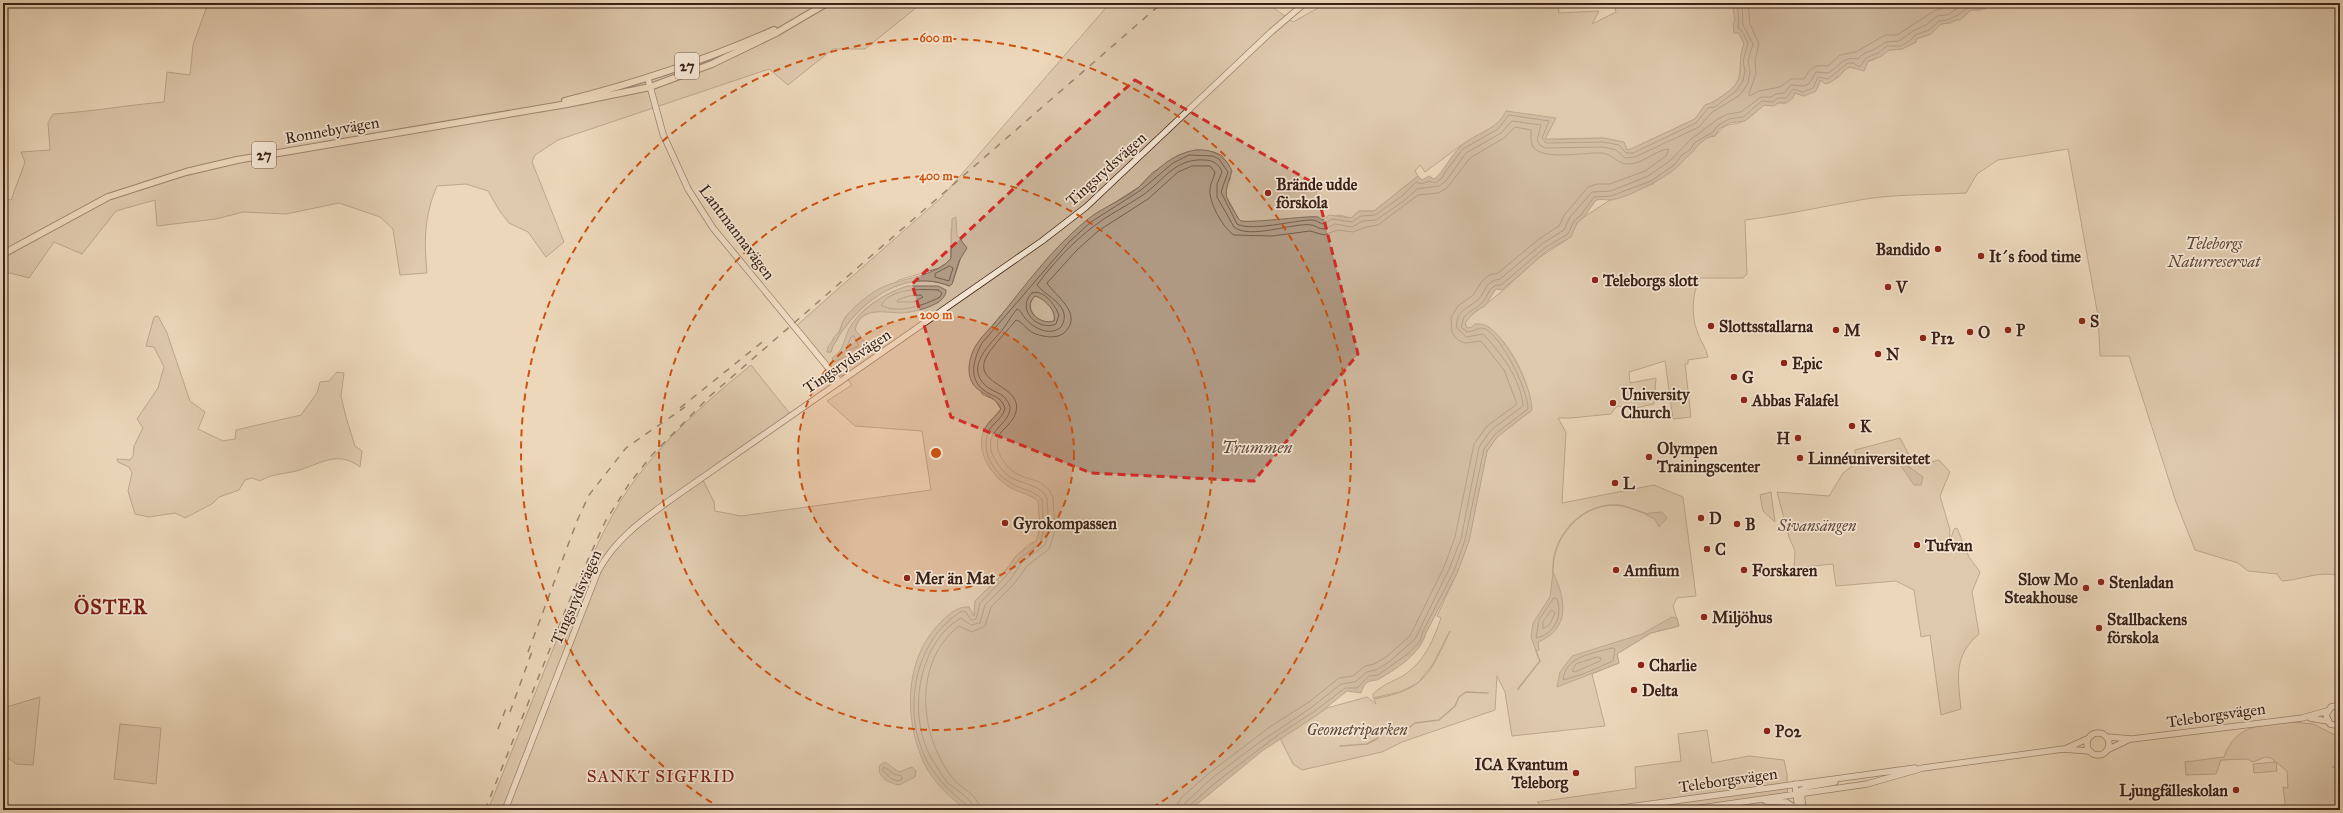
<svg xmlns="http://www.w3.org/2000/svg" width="2343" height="813" viewBox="0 0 2343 813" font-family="'IM FELL Great Primer',serif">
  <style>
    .green { fill: #ceb89e; stroke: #846c5a; fill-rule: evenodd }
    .water { fill: #af9983; stroke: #806958; fill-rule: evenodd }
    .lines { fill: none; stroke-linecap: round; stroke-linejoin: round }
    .shore { stroke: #745d4d; stroke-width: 1 }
    .stream { stroke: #806958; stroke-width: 1.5 }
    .secondary-casing { stroke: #3a2117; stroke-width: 7 }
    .primary-casing { stroke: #3a2117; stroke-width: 8 }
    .secondary { stroke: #f3e5d2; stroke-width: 5.5 }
    .primary { stroke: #ecd7ba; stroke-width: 6 }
    .rail { stroke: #3a2117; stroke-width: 1.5; stroke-dasharray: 7 7; stroke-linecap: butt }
    .marked { fill: none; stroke: #d62828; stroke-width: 3; stroke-dasharray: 8 5; stroke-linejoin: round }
    .ring { fill: none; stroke: #ce510e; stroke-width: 2; stroke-dasharray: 7 5 }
    .poi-dot { fill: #8f2418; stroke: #f3e5d2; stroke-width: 1.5 }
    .labels { text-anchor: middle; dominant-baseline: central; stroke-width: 3.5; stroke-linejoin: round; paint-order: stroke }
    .shield { fill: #f3e5d2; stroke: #725c4f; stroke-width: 1 }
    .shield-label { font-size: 15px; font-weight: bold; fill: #3a2117 }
    .street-label { font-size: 16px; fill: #3a2117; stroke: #f3e5d2 }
    .poi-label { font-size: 16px; font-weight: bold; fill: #3a2117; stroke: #f3e5d2; text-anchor: start }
    .park-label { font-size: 16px; font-style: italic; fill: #5f4739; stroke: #f3e5d2 }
    .water-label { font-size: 17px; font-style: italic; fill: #634b3d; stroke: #f3e5d2 }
    .neighbourhood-label { font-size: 17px; letter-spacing: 1px; fill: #7a1f14; stroke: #f3e5d2 }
    .district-label { font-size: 20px; font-weight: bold; letter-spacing: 1px; fill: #7a1f14; stroke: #f3e5d2 }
    .centre { fill: #ce510e; stroke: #f3e5d2; stroke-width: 2 }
    .ring-label { font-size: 12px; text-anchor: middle; font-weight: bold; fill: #ce510e; stroke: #f3e5d2; stroke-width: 3.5; stroke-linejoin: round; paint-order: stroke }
  </style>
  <rect width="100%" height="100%" fill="#ecd7ba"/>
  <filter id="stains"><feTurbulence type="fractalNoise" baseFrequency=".005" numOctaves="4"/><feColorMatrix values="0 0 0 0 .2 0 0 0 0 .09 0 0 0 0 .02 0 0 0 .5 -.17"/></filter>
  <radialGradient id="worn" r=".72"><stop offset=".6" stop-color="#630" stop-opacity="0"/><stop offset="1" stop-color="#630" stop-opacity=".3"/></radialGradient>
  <path class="green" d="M208,3H922L865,49H833L788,85L769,69L558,140L535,155L532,162L564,242L546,257L528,232L509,223L499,210L488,191L466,184L437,186C424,217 424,240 427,273L400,275L393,229L380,217L339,203L286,214L243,212L216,219L157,226L155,200L116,211L82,254L54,242L29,278L10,273L3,275V198L11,200L25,162L21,152L50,150L48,123L53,114C90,112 127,105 164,102L167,72L190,75L193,45Z
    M1110,3H1267L1293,22L1327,3H1558L1559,13L1599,11L1592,24L1616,12L1614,3H1732L1739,33L1744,44C1735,66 1749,78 1725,94C1718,99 1713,103 1705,105L1695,119L1631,149L1627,150L1623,142L1603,138L1545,139L1555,118H1503L1496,125L1460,146L1425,172L1420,165L1415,171L1418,176L1374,211H1359L1351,218L1339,215L1323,220L1246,222L1241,221L1238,218L1226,196V186L1230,179L1229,165L1221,155L1214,152L1197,150L1179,155L1152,173L1139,187L1089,219L1066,239L979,341L982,394L995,400L1001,409C997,415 988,421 986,428C976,451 989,473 1008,486C1018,493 1027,492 1039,501L1040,529L1036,541L1028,545L1016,556L1003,574L975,601L974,616L973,617L969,607C940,618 934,628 920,654L959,805L967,810H488C511,754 533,698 556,642C575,595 594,546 620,502C653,449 703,404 751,365L791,415L702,478L714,502L715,511L741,516L931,490L922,431L855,426L827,401L852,385L845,376L836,374L796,326L941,198ZM951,228L962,242L961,257L952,284L949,286C905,268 862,300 839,336C836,342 832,346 831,352H827L834,337L839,332L843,321L857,308L899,280L939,268L948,262L951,258ZM908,286L916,287L939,302C932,305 923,309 915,311C896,316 861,301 855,330L865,348L834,362L832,358C846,350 848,331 856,319C867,304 890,291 908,286Z
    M1988,3H2340V576C2320,570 2301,580 2282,581L2277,574L2248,571L2238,563L2195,550L2176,502L2129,356H2100L2098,316L2068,149L1998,160L1977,174L1966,193C1933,195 1898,194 1866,199C1825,206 1786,215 1745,220L1747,274L1743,278H1700C1692,294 1691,314 1697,331C1700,341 1706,347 1708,357L1688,360V364H1685L1691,417L1673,419L1665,361L1629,372L1630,383L1656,378L1654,404L1631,409L1617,406L1611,414L1571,418H1558L1566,432L1562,503L1654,485L1683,497L1696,596L1677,598L1673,606L1679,626L1651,633L1617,654L1619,663L1592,674L1605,726L1512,736L1505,692L1497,676L1495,710L1402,742L1382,752L1302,770L1293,764L1280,738L1327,708L1367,697L1376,704L1374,699C1425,689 1429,676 1450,631L1433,664L1418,683L1400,692L1373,698V694C1387,681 1395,682 1407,673C1426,659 1434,638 1441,618L1437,616L1457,573L1469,541L1487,451L1497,437L1531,411C1532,387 1511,343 1490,329C1486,326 1480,325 1475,324L1473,327L1467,329L1465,323L1467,319L1500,293L1540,257L1569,238L1577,223L1584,217L1610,200L1653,184L1694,151C1697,143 1707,136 1715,136C1729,120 1726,128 1744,121C1751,118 1758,110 1764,105C1772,106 1777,102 1786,103L1795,93L1804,96C1813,91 1818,92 1820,80L1829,83L1840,76L1846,68L1873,60L1889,50L1902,49L1916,42V39L1931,34L1941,24L1951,23L1965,16L1971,10H1981Z
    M1035,296C1044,298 1057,311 1054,321C1039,326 1022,308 1035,296Z
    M158,316L167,333L190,401L205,412L198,429L223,441L235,439L236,430L301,415L317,393L320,382L329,381L337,372L344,373L341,396L346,417L355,446L362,451L360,467C337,449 319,465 296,471C284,474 271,474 260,481L252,478L245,480L239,490L219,497L212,504L185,518L175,513L149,517L135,514L128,491L132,473L129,467L118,462L117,459L130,460L133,456L134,446L143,428L137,419L158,388L164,367L154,347L146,346L154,317Z
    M1900,438L1915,466L1939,460L1950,472L1940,496L1950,530L1949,544L1954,529L1957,528L1969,557L1980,572L1972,592L1979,634C1953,656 1958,678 1961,709L1941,715L1930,635L1921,637L1914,590L1896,581L1836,586L1833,564L1794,568L1795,551L1789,537L1777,492L1829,496L1843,473L1855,464V450Z
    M1771,492L1775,522L1763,511L1760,495Z
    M40,697L33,765L16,764L3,754V708Z
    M2293,722L2313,724L2335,735L2340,765L2332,767L2338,769L2340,810H2286L2283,787L2288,788L2287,771L2271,758L2265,757L2253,762L2247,759L2221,760L2216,774L2186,775L2185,762L2224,757C2236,723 2263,725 2293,722Z
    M120,724L161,728L156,784L114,779Z
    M1707,730L1712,763L1749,756L1784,760L1787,774L1788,810H1546L1537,802L1636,788L1635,767L1681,761L1678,734Z
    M2276,762L2277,771L2254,773L2253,764Z"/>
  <path class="water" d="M1732,3H1988L1985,9L1971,10L1960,20C1954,19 1948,24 1941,24L1931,34L1916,39V42L1902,49L1889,50L1880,57L1868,61L1864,71L1850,67C1840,71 1837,81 1825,84L1820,80L1816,91L1804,96L1795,93L1793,98L1786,103L1779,102L1774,106L1764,105L1744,121L1730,123L1719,129L1715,136C1703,135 1686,160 1676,168C1665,178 1627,198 1611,200C1606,200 1601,199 1596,200L1584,217L1577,223L1571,237L1548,250L1502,290L1496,289L1485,306L1475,311L1465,323L1467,328L1472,327L1475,324C1479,324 1484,324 1487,326C1507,338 1532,387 1532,410L1497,437L1487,451L1469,541L1457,573L1426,633C1420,654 1399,667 1381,678C1371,684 1367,676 1361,693L1347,691L1317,715L1262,751L1190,810H967C950,798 933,782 924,763C904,720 904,661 938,625C947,616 956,606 969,607L974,616L975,601L1003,574L1016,556L1036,541L1040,529L1038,501C1027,492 1018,493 1008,486C990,474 974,449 985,428C989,421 997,416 1001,409C994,391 969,396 969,369C969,360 973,348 979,341C984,334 990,329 995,323C1024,287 1052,248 1088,219C1103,207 1124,200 1139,187C1154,173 1167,158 1187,152C1207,146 1224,153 1232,171C1223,199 1224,193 1238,218L1241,221C1254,223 1313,215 1318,217C1320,218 1321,220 1323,220L1329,215L1351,218L1359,211H1374L1418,176L1422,180L1429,176L1434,179C1444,172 1450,156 1460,147C1474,133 1497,131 1506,111L1556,118L1545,139L1547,140L1603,138L1624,142L1627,150L1631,149L1695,119L1705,105C1713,103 1718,99 1725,94C1749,78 1735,66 1744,44L1739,33H1734L1733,24L1735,20ZM1035,296C1044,298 1057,311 1054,321C1039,326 1021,308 1035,296Z
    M956,217L957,235L967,248L959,261L952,284L950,286C905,268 862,300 839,336C836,342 832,346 831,352H827C827,344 835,339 839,333C841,330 841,325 843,321C847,312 870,293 879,289C899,278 939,276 951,258L952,219Z
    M908,286H938L946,290C947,305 914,312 902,313C885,313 860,305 855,330L860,335L861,340H864L865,348L834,362L832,358C845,351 844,335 852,324C864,306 888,292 908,286Z
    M1904,463L1923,477L1921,485H1914L1901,466Z
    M1662,512L1667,518L1659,527L1655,519L1646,515L1649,513Z
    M1553,572C1566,600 1571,628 1538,642L1539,650L1536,651L1531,637L1533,623L1550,597Z
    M1672,617L1677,618L1679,626L1651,633L1617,654L1619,663L1557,687L1560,672L1572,656L1642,634Z
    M885,762L899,772L912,767L916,771L915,777L899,785C889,783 876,777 880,765Z"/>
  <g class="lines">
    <path class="shore" d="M1748,3L1750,24L1759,44L1755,60L1756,74L1749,94L1750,96L1759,91L1780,87L1791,79H1804C1810,68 1815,64 1828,66L1840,55L1856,52L1885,35H1897L1934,11L1957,3
      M950,266L953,268L949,281L935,277V274Z
      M938,290L942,293L940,297C925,305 897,315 881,305C891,288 921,289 938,290Z
      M1032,293C1044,289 1055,305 1059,315L1056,324C1038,332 1015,309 1032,293Z
      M909,296L921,295L923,297L913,302H897L898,300Z
      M854,336L859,346L847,351L846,349L851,337Z
      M1554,598L1557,599C1563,616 1555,634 1536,638L1539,620Z
      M1552,610L1555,613L1550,624L1543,629V622Z
      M1612,648L1615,649L1613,661L1583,674L1563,680C1565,656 1594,653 1612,648Z
      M1598,657L1601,658L1600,661L1575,672L1572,671L1576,664Z
      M884,767L894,774L902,776V779L898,781L892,779L883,771Z
      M969,810L967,805C952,794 938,780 928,763C901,714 913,640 962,611L966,612L971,620L976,619L980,603L1006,576L1019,559L1040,543L1044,529L1042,499C1033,490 1023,490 1012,484C996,475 982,455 987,436C989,424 1003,420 1005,408C1001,396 993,397 985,391C967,379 974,358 982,343L1069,242L1091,222L1141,190L1173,163L1189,155L1213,156L1219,159L1228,172L1221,192L1237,224C1252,232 1294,220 1312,220C1316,220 1319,223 1323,224L1332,219L1352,222L1361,216L1375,215L1402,196L1416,182L1422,184L1429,181L1435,183L1442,178L1445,172L1463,149L1498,129L1509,115L1549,121L1542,138L1546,143L1603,142L1619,145L1626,153H1633L1696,123L1708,108L1715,107L1736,91L1743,81L1745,71L1743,61L1748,43L1742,31L1738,28L1739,20L1737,3
      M974,810C973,798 955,790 947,782C942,776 938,768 933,761C907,719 916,644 961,618L971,625L980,623L985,605L1010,580L1022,562L1045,545L1049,530L1047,498C1041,486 1028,485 1016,480C1006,477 993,460 991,450C987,428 1010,425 1010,407C1006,393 996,394 986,386C964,366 991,344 1003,329C1008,322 1012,315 1017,309C1021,310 1022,315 1025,318C1033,328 1050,337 1061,327C1074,306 1045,296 1037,285C1052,264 1073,242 1094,226C1109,214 1127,206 1143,195C1163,181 1175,158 1204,160C1213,160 1219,164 1222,172L1217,184V197L1234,227C1250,240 1293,222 1312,225C1316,226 1319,229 1324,229L1335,224L1352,227L1363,221L1376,220L1405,200L1417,189L1439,186L1446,181L1466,153L1501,133L1512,121L1541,125L1537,140L1540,145L1545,148L1603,147L1616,150L1625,158L1635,157L1699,127L1711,113L1740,95L1748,83L1750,71L1748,61L1753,44L1743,25L1742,3
      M980,810C979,794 959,788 951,776C919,733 913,662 959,626L972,632L985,626L991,607L1014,584L1027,566L1049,549L1055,530L1053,497C1045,479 1030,481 1017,474C1004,466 995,452 998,437C1003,428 1013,423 1016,412C1023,382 965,386 990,351C998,340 1008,330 1016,320C1023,322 1028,332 1036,334C1045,337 1056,339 1064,333C1085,314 1054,295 1047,283L1077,250L1098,231L1148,199L1178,172L1192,166H1210L1215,172C1214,178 1210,183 1210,190C1209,203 1223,228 1234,235L1272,236L1310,231L1324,235L1337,230L1353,232L1366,227L1378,225L1418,195L1438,193L1447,188L1470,158L1504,138L1515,127L1531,130V139L1533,147C1545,161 1584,152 1602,153C1613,154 1618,165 1629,164C1643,164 1655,150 1669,149L1666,156L1645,171L1610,184H1597L1588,187L1565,214L1559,226L1539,239L1498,273L1489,275L1482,281L1473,295L1458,306L1451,317L1452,333L1458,340L1465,343L1481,341L1504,370L1517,404L1487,426L1474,444L1455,537L1444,567L1410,636L1386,657L1374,664L1365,666L1353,676L1339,678L1309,702L1271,726L1208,774L1182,797L1178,803L1177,810
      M1183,810L1186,802L1211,779L1257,744L1312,707L1341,684L1355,682L1367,672L1376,670L1389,662L1415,639L1449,569L1461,539L1479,447L1491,430L1523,406C1521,379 1501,353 1483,334L1466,337L1457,328C1454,312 1468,308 1478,300C1486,291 1485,281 1500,279L1543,243L1564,230L1570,217L1592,192L1611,191L1648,176L1670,161L1690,140L1718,119L1728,114L1741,112L1761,97H1771L1776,94L1784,93L1791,85L1803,86L1809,84L1816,72L1828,73C1840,66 1843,56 1858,59L1863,54L1875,49L1886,42L1899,41L1913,31L1926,25L1937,16L1947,15L1966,3
      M1188,810L1189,806L1215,783L1278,735L1315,711L1345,688H1357L1369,676L1378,675L1409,653L1420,641L1423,631L1454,571L1465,540L1484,449L1495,434L1528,409C1528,390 1502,337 1485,329C1478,326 1474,332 1467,332L1461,327L1464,317C1469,311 1477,308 1482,303C1489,295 1489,284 1501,285L1546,247L1568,234L1574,221L1581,215L1594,197L1611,196L1651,181L1674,165L1682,155L1691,149L1694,143L1713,132L1717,126L1729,119L1743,117L1762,101L1773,102L1778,98H1786L1793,89L1803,92L1813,88L1818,77L1828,79L1848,63H1853L1860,67L1866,58L1878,53L1887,46H1901L1911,40L1915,35L1929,30L1939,21L1947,20L1958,15L1970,6H1982L1984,3"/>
    <path class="stream" d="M1553,572C1552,537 1580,504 1617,505C1628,506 1637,511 1647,514
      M1518,689L1540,661L1536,651
      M1403,732L1415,723L1439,720L1455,706L1459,697L1466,692L1488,693
      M1340,746L1367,744L1378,738"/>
    <defs>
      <path id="secondary" d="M648,79L663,134L688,189L713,228L840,382
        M2340,705L2331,707L2326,715L2330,724L2340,726
        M2310,718L2327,721
        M2087 744a11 11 0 1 1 22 0a11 11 0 1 1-22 0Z
        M2107,737L2132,739L2302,718L2327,711
        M2067,748L2087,739
        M2107,750L2128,740
        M1795,784L1798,810
        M1801,790L1803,810
        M1797,795L1806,787L1835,782
        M1766,801L1786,802L1798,810
        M505,810L598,571C616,538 644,519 673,498L1042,241L1086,207L1271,32L1305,3
        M1607,810L1915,768
        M1687,810L1867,784L1923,768L2063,749L2089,751"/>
      <path id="primary" d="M565,101C637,83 706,60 774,30
        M3,254L108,197L186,172L237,160L567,104L650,87L712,64L776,33L827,3"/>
    </defs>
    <use href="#secondary" class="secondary-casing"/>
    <use href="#primary" class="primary-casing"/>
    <use href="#secondary" class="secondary"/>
    <use href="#primary" class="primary"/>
    <path class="rail" d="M680,408L766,339
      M528,652L577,521L589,495L626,448L685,407
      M510,712L534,646
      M498,729L508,703
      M485,810L568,604L605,522L629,484L652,455L710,396L1162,3"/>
  </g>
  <path d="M0 0H2343V813H0ZM1135,80L1315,184L1358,354L1254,481L1091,473L951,417L912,284L1042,162Z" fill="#ecd7ba" fill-opacity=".55" fill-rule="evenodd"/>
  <path class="marked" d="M1135,80L1315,184L1358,354L1254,481L1091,473L951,417L912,284L1042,162Z"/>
  <circle cx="936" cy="453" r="138" fill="#ce510e" fill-opacity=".12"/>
  <g class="ring">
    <circle cx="936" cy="453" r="138"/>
    <circle cx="936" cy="453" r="277"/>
    <path d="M722 809A415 415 0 1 1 1150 809"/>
  </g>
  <g class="poi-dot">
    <circle cx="1268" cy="193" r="4"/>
    <circle cx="1938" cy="249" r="4"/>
    <circle cx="1981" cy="256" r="4"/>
    <circle cx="1595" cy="280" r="4"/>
    <circle cx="1888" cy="287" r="4"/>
    <circle cx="2082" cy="321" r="4"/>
    <circle cx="1711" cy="326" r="4"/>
    <circle cx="1836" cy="330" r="4"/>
    <circle cx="2008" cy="330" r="4"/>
    <circle cx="1970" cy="332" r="4"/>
    <circle cx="1923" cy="338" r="4"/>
    <circle cx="1878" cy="354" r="4"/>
    <circle cx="1784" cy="363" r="4"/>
    <circle cx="1734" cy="377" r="4"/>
    <circle cx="1744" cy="400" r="4"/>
    <circle cx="1613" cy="403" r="4"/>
    <circle cx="1852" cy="426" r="4"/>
    <circle cx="1798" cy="438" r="4"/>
    <circle cx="1649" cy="457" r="4"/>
    <circle cx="1800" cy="458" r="4"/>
    <circle cx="1615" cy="483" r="4"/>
    <circle cx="1701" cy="518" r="4"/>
    <circle cx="1005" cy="523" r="4"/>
    <circle cx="1737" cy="524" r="4"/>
    <circle cx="1917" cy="545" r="4"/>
    <circle cx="1707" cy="549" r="4"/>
    <circle cx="1616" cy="570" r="4"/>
    <circle cx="1744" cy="570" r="4"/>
    <circle cx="907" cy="578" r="4"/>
    <circle cx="2101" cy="582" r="4"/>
    <circle cx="2086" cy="588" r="4"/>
    <circle cx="1704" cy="617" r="4"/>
    <circle cx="2099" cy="628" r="4"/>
    <circle cx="1641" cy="665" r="4"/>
    <circle cx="1634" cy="690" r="4"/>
    <circle cx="1767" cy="731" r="4"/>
    <circle cx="1576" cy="773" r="4"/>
    <circle cx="2236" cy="790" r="4"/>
  </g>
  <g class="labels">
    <g class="shield">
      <rect x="675" y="53" width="24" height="26" rx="3"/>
      <rect x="252" y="142" width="24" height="26" rx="3"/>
    </g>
    <g class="shield-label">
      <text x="687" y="66">27</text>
      <text x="264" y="155">27</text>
    </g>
    <g class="street-label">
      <text transform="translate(332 130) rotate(-10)">Ronnebyvägen</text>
      <text transform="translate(1106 169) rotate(-42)">Tingsrydsvägen</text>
      <text transform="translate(737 232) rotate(53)">Lantmannavägen</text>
      <text transform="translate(847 361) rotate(-34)">Tingsrydsvägen</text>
      <text transform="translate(576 597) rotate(-66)">Tingsrydsvägen</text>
      <text transform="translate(2216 715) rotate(-8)">Teleborgsvägen</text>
      <text transform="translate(1728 780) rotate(-8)">Teleborgsvägen</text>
    </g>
    <g class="poi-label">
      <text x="1276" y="184">Brände udde<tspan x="1276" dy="18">förskola</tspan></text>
      <text x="1930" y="249" text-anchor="end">Bandido</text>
      <text x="1989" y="256">It´s food time</text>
      <text x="1603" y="280">Teleborgs slott</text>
      <text x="1896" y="287">V</text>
      <text x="2090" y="321">S</text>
      <text x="1719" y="326">Slottsstallarna</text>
      <text x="1844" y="330">M</text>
      <text x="2016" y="330">P</text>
      <text x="1978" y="332">O</text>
      <text x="1931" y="338">P12</text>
      <text x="1886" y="354">N</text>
      <text x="1792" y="363">Epic</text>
      <text x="1742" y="377">G</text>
      <text x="1621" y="394">University<tspan x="1621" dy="18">Church</tspan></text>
      <text x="1752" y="400">Abbas Falafel</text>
      <text x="1860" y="426">K</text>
      <text x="1790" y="438" text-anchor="end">H</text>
      <text x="1657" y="448">Olympen<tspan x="1657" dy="18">Trainingscenter</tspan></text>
      <text x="1808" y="458">Linnéuniversitetet</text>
      <text x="1623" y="483">L</text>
      <text x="1709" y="518">D</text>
      <text x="1013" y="523">Gyrokompassen</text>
      <text x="1745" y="524">B</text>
      <text x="1925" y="545">Tufvan</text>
      <text x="1715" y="549">C</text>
      <text x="1624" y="570">Amfium</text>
      <text x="1752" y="570">Forskaren</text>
      <text x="915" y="578">Mer än Mat</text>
      <text x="2078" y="579" text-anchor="end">Slow Mo<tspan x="2078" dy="18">Steakhouse</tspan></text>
      <text x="2109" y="582">Stenladan</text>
      <text x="1712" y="617">Miljöhus</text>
      <text x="2107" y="619">Stallbackens<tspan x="2107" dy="18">förskola</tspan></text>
      <text x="1649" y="665">Charlie</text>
      <text x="1642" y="690">Delta</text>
      <text x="1775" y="731">P02</text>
      <text x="1568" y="764" text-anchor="end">ICA Kvantum<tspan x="1568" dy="18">Teleborg</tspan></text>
      <text x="2228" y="790" text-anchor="end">Ljungfälleskolan</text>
    </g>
    <g class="park-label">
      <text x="2214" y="243">Teleborgs<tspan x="2214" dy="18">Naturreservat</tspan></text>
      <text x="1817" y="525">Sivansängen</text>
      <text x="1357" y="729">Geometriparken</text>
    </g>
    <g class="water-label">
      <text x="1257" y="447">Trummen</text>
    </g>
    <g class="neighbourhood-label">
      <text x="661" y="776">SANKT SIGFRID</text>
    </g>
    <g class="district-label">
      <text x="111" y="607">ÖSTER</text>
    </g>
  </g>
  <circle cx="936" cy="453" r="6" class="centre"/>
  <g class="ring-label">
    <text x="936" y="42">600 m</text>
    <text x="936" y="180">400 m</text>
    <text x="936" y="319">200 m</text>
  </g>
  <rect width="2343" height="813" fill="none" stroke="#ecd7ba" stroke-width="16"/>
  <rect x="4" y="4" width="2335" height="805" fill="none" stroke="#3a2117" stroke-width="2"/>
  <rect x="8" y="8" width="2327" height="797" fill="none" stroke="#3a2117"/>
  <rect width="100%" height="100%" filter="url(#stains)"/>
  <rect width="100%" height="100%" fill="url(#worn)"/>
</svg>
